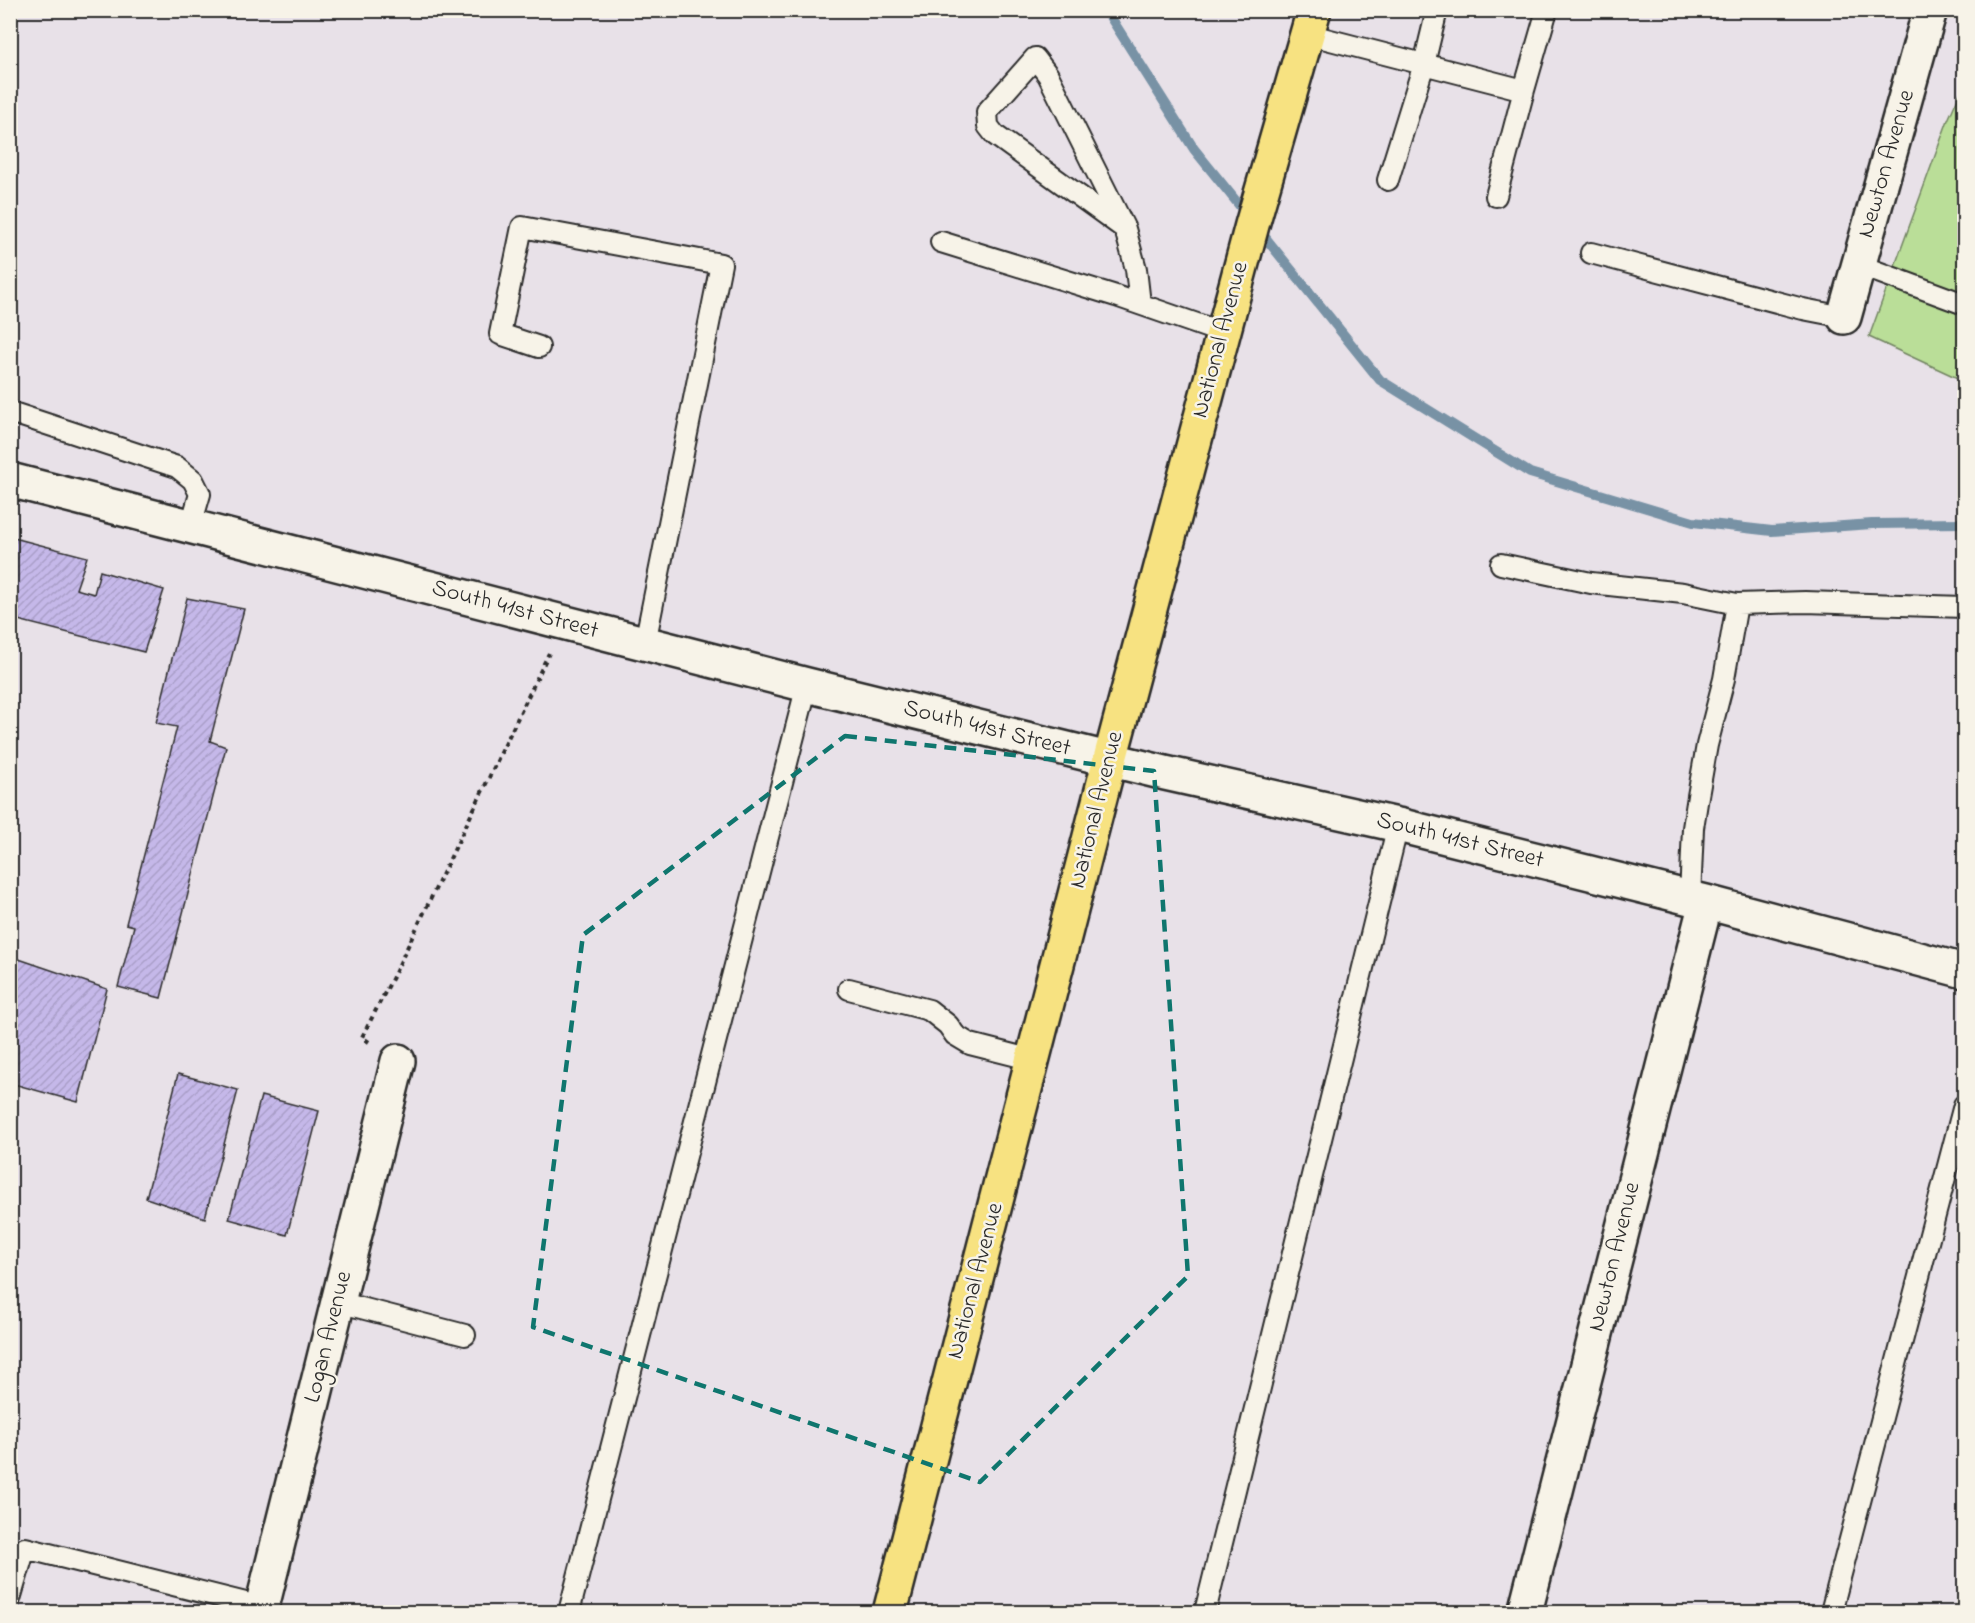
<svg xmlns="http://www.w3.org/2000/svg" width="1975" height="1623" viewBox="0 0 1975 1623" font-family="'Indie Flower',sans-serif">
  <style>
    .park { fill: #bade98; stroke: #728462; stroke-width: 1.5 }
    .lines { fill: none; stroke-linecap: round; stroke-linejoin: round }
    .stream { stroke: #7892a5; stroke-width: 10 }
    .building { fill: url(#building-hatch); stroke: #2b2b2b; stroke-width: 1.5 }
    .lane-casing { stroke: #2b2b2b; stroke-width: 24 }
    .street-casing { stroke: #2b2b2b; stroke-width: 38 }
    .primary-casing { stroke: #2b2b2b; stroke-width: 38 }
    .path { stroke: #2b2b2b; stroke-width: 4; stroke-dasharray: 4.5 4.5; stroke-linecap: butt }
    .lane { stroke: #f7f3e8; stroke-width: 20 }
    .street { stroke: #f7f3e8; stroke-width: 33 }
    .primary { stroke: #f7e281; stroke-width: 33 }
    .marked { fill: none; stroke: #0f766e; stroke-width: 4.5; stroke-dasharray: 12 8; stroke-linejoin: round }
    .labels { text-anchor: middle; dominant-baseline: central; stroke-width: 5; stroke-linejoin: round; paint-order: stroke }
    .street-label { font-size: 24px; fill: #2b2b2b; stroke: #f7f3e8 }
  </style>
  <defs>
    <pattern id="building-hatch" width="6" height="6" patternUnits="userSpaceOnUse" patternTransform="scale(1.5)"><rect width="6" height="6" fill="#c5b8e9"/><path d="M-1 1l2-2M0 6l6-6M5 7l2-2" fill="none" stroke="#a99ec8"/></pattern>
  </defs>
  <rect width="100%" height="100%" fill="#e8e1e8"/>
  <filter id="ink" filterUnits="userSpaceOnUse"><feTurbulence type="fractalNoise" baseFrequency=".0167" numOctaves="2"/><feDisplacementMap in="SourceGraphic" scale="12" xChannelSelector="R" yChannelSelector="G"/><feConvolveMatrix kernelMatrix="1 2 1 2 8 2 1 2 1" color-interpolation-filters="sRGB"/></filter>
  <g filter="url(#ink)">
    <path class="park" d="M1964,84V381L1869,337L1948,120Z"/>
    <g class="lines">
      <path class="stream" d="M1106,10L1194,149L1380,380L1530,473L1693,522L1772,531L1872,524L1964,523"/>
    </g>
    <path class="building" d="M10,537L87,557L76,589L94,594L100,571L164,590L144,652L10,618Z
      M187,598L244,609L210,741L226,747L161,998L118,987L134,926L126,924L177,727L156,723Z
      M10,956L107,989L78,1102L10,1083Z
      M178,1074L238,1090L205,1218L146,1198Z
      M261,1096L319,1111L287,1235L229,1219Z"/>
    <g class="lines">
      <defs>
        <path id="lane" d="M1307,34L1524,90L1496,196
          M1524,90L1547,10
          M1388,180L1424,64L1437,10
          M1125,229L1048,75L1035,58L987,112L988,126L995,135L1125,229L1136,269L1140,304
          M941,242L1116,296L1223,333
          M1591,253L1803,309L1844,317
          M1859,265L1964,304
          M539,347L500,334L522,227L721,264L645,643
          M10,412L177,467L193,480L200,494L191,525
          M1501,564L1591,583L1683,593L1737,604L1724,679L1707,745L1698,796L1693,828L1690,898
          M1737,604L1805,602L1964,607
          M849,989L929,1010L948,1025L955,1035L970,1044L1033,1060
          M338,1302L465,1335
          M10,1599L25,1548L262,1607
          M569,1612L807,685
          M1205,1612L1398,825
          M1831,1612L1964,1105"/>
        <path id="street" d="M1844,317L1930,10
          M10,480L807,685L1165,773L1398,825L1706,902L1964,971
          M263,1612L262,1607L398,1061
          M1525,1612L1706,902"/>
        <path id="primary" d="M890,1612L1110,759L1252,225L1314,10"/>
      </defs>
      <use href="#lane" class="lane-casing"/>
      <use href="#street" class="street-casing"/>
      <use href="#primary" class="primary-casing"/>
      <path class="path" d="M369,1042L362,1037L393,977L549,653"/>
      <use href="#lane" class="lane"/>
      <use href="#street" class="street"/>
      <use href="#primary" class="primary"/>
    </g>
  </g>
  <path class="marked" d="M845,736L1154,771L1188,1276L980,1482L533,1327L583,935Z"/>
  <g class="labels">
    <g class="street-label">
      <text transform="translate(1887 164) rotate(-74)">Newton Avenue</text>
      <text transform="translate(1221 340) rotate(-75)">National Avenue</text>
      <text transform="translate(515 610) rotate(15)">South 41st Street</text>
      <text transform="translate(987 729) rotate(14)">South 41st Street</text>
      <text transform="translate(1097 810) rotate(-76)">National Avenue</text>
      <text transform="translate(1460 841) rotate(14)">South 41st Street</text>
      <text transform="translate(1615 1257) rotate(-76)">Newton Avenue</text>
      <text transform="translate(976 1281) rotate(-75)">National Avenue</text>
      <text transform="translate(329 1337) rotate(-76)">Logan Avenue</text>
    </g>
  </g>
  <rect width="1975" height="1623" fill="none" stroke="#f7f3e8" stroke-width="36"/>
  <rect x="18" y="18" width="1939" height="1587" fill="none" stroke="#2b2b2b" stroke-width="2" filter="url(#ink)"/>
</svg>
